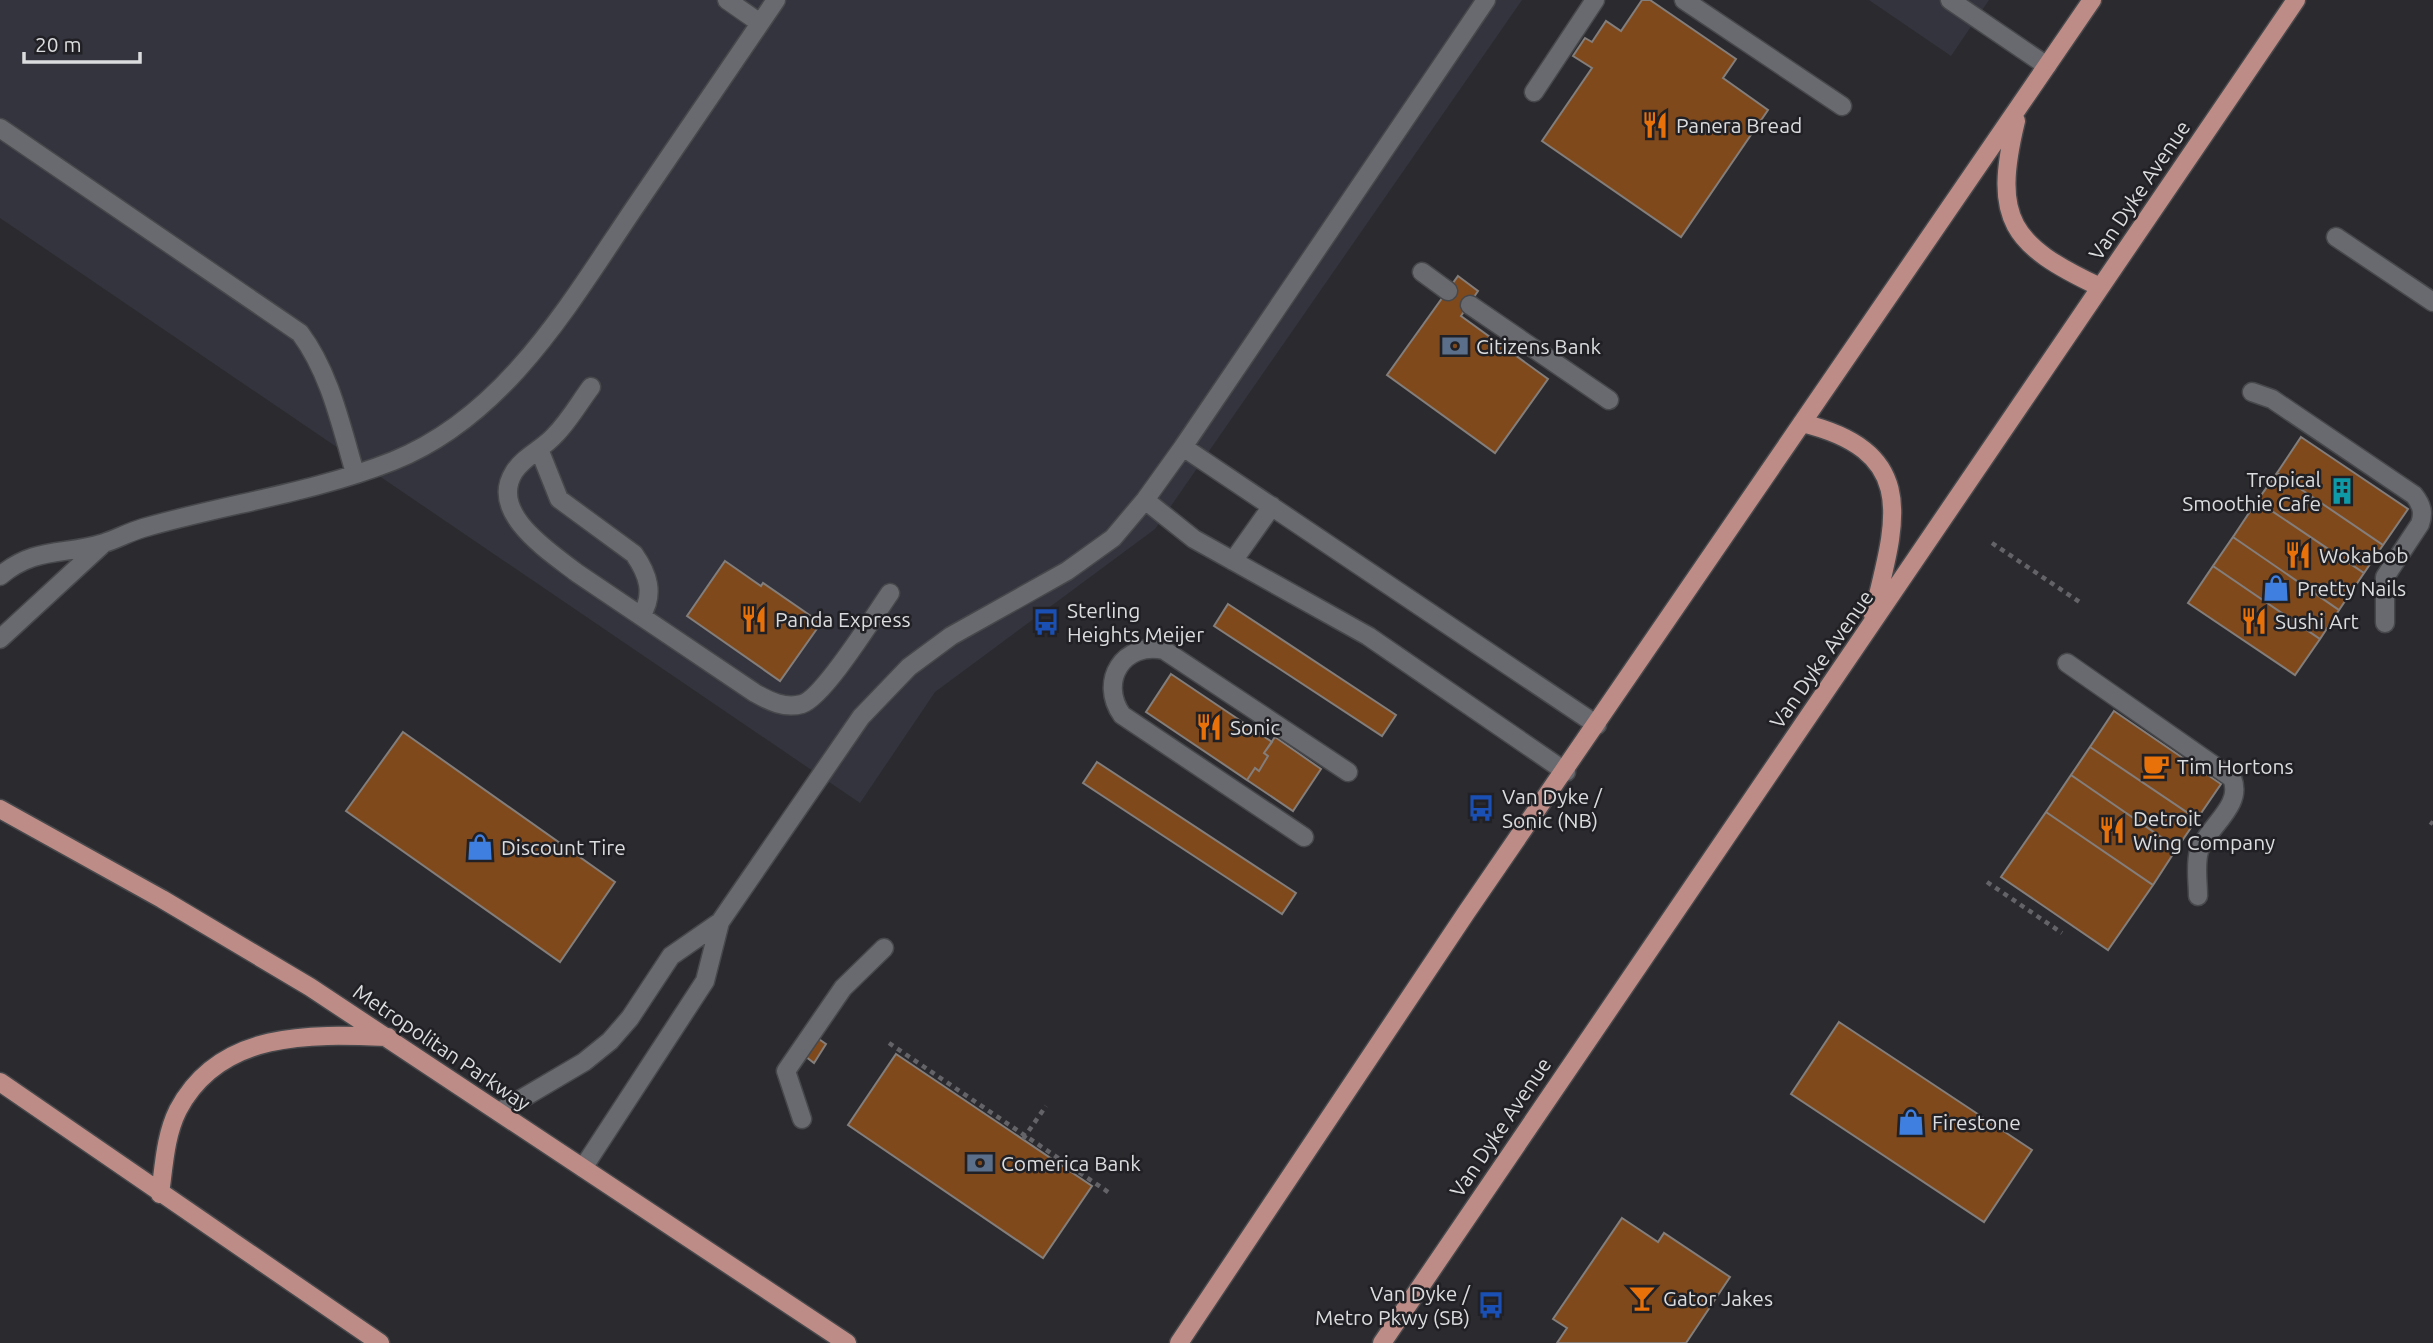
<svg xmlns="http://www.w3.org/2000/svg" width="2433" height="1343" viewBox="0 0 2433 1343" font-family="Ubuntu,sans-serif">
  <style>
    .built { fill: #33343e }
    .building { fill: #80491b; stroke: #837e7b; stroke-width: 2 }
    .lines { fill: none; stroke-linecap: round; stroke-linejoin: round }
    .service-casing { stroke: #47484b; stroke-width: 21 }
    .primary-casing { stroke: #47484b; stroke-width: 21 }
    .path { stroke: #646468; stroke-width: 4.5; stroke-dasharray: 5 5; stroke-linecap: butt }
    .service { stroke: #696a6f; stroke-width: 18 }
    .primary { stroke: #be8c86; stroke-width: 18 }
    .labels { text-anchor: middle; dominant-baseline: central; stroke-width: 5; stroke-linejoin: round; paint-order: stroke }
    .poi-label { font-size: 21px; fill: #dbdcde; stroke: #212125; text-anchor: start }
    .street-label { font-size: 21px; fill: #dbdcde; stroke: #212125 }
  </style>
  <rect width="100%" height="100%" fill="#2b2b2f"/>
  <path class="built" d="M0,0H1522L1155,529L935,692L860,803L0,218Z
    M1869,0H1989L1951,56Z"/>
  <path class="building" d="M1642,0H1650L1736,59L1723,78L1768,110L1681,237L1542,141L1592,68L1573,56L1585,38L1592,42L1606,21L1621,31Z
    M1458,276L1478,291L1461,316L1548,379L1495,453L1387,375Z
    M2301,437L2408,509L2383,545L2277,473Z
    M2277,473L2383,545L2364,573L2257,501Z
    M2257,501L2364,573L2339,610L2233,537Z
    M2233,537L2339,610L2320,639L2213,566Z
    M725,561L761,586L763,583L821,623L780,681L687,616Z
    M2213,566L2320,639L2295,675L2188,603Z
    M1228,604L1396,715L1382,736L1214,626Z
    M1171,674L1272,742L1264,753L1268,756L1259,771L1255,768L1247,780L1146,712Z
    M2114,711L2221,784L2197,819L2090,747Z
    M403,732L615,882L560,962L346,811Z
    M1275,737L1321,769L1293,811L1247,780L1255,768L1259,771L1268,756L1264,753Z
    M2090,747L2197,819L2177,848L2071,775Z
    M1097,762L1296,893L1282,914L1083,783Z
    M2071,775L2177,848L2153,885L2046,812Z
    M2046,812L2153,885L2108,950L2001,877Z
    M1839,1022L2032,1150L1984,1222L1791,1094Z
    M813,1035L826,1044L814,1063L801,1053Z
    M896,1054L1092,1186L1043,1258L848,1125Z
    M1622,1218L1658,1242L1664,1233L1730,1277L1686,1343H1557L1567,1328L1553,1319Z"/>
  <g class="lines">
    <defs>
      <path id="service" d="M727,0L760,23
        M1684,0L1842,106
        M1950,0L2047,66
        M1534,92L1595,0
        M0,128L300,333C330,373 341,426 355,473
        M2336,237L2433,302
        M1422,272L1448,291
        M1470,305L1609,400
        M591,387C579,403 569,421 555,435C543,449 524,456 514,472C488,513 550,552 577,573L755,693C769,701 785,709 802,704C824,697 874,616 890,593
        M2252,392L2272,399L2414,495C2422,505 2424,513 2420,524L2385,577V623
        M1183,447L1597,725
        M539,449L559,499L634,554C648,574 655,594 641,616
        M1145,500L1194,539L1368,636L1566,772
        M1233,561L1272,506
        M0,576C36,546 63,556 104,543C117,539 129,532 143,528C226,504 312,493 393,461C508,415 572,299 639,201C684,134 730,67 776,0
        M0,639L103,544
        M2067,663L2232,778C2244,806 2207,827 2199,851C2195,865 2198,882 2198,896
        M1304,837L1122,715C1098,681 1124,641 1164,650L1348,772
        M499,1112L584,1062L610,1041L630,1018L671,956L720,922
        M802,1119L786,1071L843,988L884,948
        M583,1168L705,981L720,922L861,717L909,667L951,636L1067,571L1113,538L1145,500L1183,447L1486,0"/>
      <path id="primary" d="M2016,121C1992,220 2011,245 2100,287
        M1802,423C1921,452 1896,521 1873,615
        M0,809L162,899L310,987L847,1343
        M0,1082L380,1343
        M160,1194C164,1166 165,1136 178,1110C220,1030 311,1034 388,1037
        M1179,1343L1466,913L2092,0
        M1382,1343L2296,0"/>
    </defs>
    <use href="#service" class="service-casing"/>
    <use href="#primary" class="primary-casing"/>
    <path class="path" d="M1992,543L2081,603
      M2430,822L2433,824
      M1987,882L2062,933
      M889,1043L1111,1194
      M1023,1139L1046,1106"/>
    <use href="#service" class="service"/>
    <use href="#primary" class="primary"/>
  </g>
  <defs>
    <symbol id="restaurant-bare" viewBox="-9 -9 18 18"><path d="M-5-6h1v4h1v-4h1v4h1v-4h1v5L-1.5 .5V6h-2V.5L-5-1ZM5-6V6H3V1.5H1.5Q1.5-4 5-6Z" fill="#e8710a" stroke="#212125" stroke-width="2.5" paint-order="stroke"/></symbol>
    <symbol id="bank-bare" viewBox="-9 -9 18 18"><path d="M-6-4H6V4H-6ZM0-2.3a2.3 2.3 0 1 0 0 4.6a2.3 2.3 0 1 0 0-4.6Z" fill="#5c6f8a" stroke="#212125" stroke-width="2.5" paint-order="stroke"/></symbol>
    <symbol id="building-bare" viewBox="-9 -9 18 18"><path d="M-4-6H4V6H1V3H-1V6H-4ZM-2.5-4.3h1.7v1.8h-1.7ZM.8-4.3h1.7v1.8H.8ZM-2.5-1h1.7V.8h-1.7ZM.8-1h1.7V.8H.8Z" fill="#0f9aa8" stroke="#212125" stroke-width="2.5" paint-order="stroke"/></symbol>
    <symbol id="shop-bare" viewBox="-9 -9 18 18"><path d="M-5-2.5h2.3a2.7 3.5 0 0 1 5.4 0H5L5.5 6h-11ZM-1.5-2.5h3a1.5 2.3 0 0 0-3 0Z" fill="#3f7fe0" stroke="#212125" stroke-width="2.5" paint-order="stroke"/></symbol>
    <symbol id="bus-bare" viewBox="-9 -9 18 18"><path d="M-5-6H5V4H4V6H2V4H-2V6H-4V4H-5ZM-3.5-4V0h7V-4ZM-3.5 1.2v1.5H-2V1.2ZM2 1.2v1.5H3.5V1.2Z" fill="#1a4fb4" stroke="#212125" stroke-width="2.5" paint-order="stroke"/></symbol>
    <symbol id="cafe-bare" viewBox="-9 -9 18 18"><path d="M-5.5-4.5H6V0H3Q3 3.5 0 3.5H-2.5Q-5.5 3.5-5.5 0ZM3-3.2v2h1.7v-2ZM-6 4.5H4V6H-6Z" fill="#e8710a" stroke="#212125" stroke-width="2.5" paint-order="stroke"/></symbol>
    <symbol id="bar-bare" viewBox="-9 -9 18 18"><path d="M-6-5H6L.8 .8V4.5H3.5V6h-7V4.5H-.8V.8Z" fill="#e8710a" stroke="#212125" stroke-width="2.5" paint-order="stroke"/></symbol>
  </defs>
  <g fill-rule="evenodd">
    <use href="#restaurant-bare" x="1636" y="106" width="38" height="38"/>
    <use href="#bank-bare" x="1436" y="327" width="38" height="38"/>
    <use href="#building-bare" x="2323" y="472" width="38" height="38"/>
    <use href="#restaurant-bare" x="2279" y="536" width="38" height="38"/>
    <use href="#shop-bare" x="2257" y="569" width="38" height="38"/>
    <use href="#restaurant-bare" x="735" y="600" width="38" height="38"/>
    <use href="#restaurant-bare" x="2235" y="602" width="38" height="38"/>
    <use href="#bus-bare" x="1027" y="603" width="38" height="38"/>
    <use href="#restaurant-bare" x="1190" y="708" width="38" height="38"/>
    <use href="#cafe-bare" x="2137" y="747" width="38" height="38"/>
    <use href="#bus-bare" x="1462" y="789" width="38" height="38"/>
    <use href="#restaurant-bare" x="2093" y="811" width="38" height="38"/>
    <use href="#shop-bare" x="461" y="828" width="38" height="38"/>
    <use href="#shop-bare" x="1892" y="1103" width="38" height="38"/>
    <use href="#bank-bare" x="961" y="1144" width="38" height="38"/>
    <use href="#bar-bare" x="1623" y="1279" width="38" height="38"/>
    <use href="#bus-bare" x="1472" y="1286" width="38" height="38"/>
  </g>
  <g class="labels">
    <g class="poi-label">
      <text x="1676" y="125">Panera Bread</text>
      <text x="1476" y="346">Citizens Bank</text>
      <text x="2321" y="479" text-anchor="end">Tropical<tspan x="2321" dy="24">Smoothie Cafe</tspan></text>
      <text x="2319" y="555">Wokabob</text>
      <text x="2297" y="588">Pretty Nails</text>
      <text x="1067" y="610">Sterling<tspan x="1067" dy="24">Heights Meijer</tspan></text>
      <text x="775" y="619">Panda Express</text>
      <text x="2275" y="621">Sushi Art</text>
      <text x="1230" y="727">Sonic</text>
      <text x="2177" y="766">Tim Hortons</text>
      <text x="1502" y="796">Van Dyke /<tspan x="1502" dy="24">Sonic (NB)</tspan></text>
      <text x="2133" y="818">Detroit<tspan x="2133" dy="24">Wing Company</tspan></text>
      <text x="501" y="847">Discount Tire</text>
      <text x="1932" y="1122">Firestone</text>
      <text x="1001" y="1163">Comerica Bank</text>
      <text x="1470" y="1293" text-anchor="end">Van Dyke /<tspan x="1470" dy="24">Metro Pkwy (SB)</tspan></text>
      <text x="1663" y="1298">Gator Jakes</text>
    </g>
    <g class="street-label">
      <text transform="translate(2139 190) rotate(-56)">Van Dyke Avenue</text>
      <text transform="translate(1821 659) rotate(-55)">Van Dyke Avenue</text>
      <text transform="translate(442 1047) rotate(34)">Metropolitan Parkway</text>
      <text transform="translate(1500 1127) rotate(-56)">Van Dyke Avenue</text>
    </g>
  </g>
  <path d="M24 52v10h116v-10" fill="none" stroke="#dbdcde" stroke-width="3.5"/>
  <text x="35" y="52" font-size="21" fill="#dbdcde" stroke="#212125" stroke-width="5" paint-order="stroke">20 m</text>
</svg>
